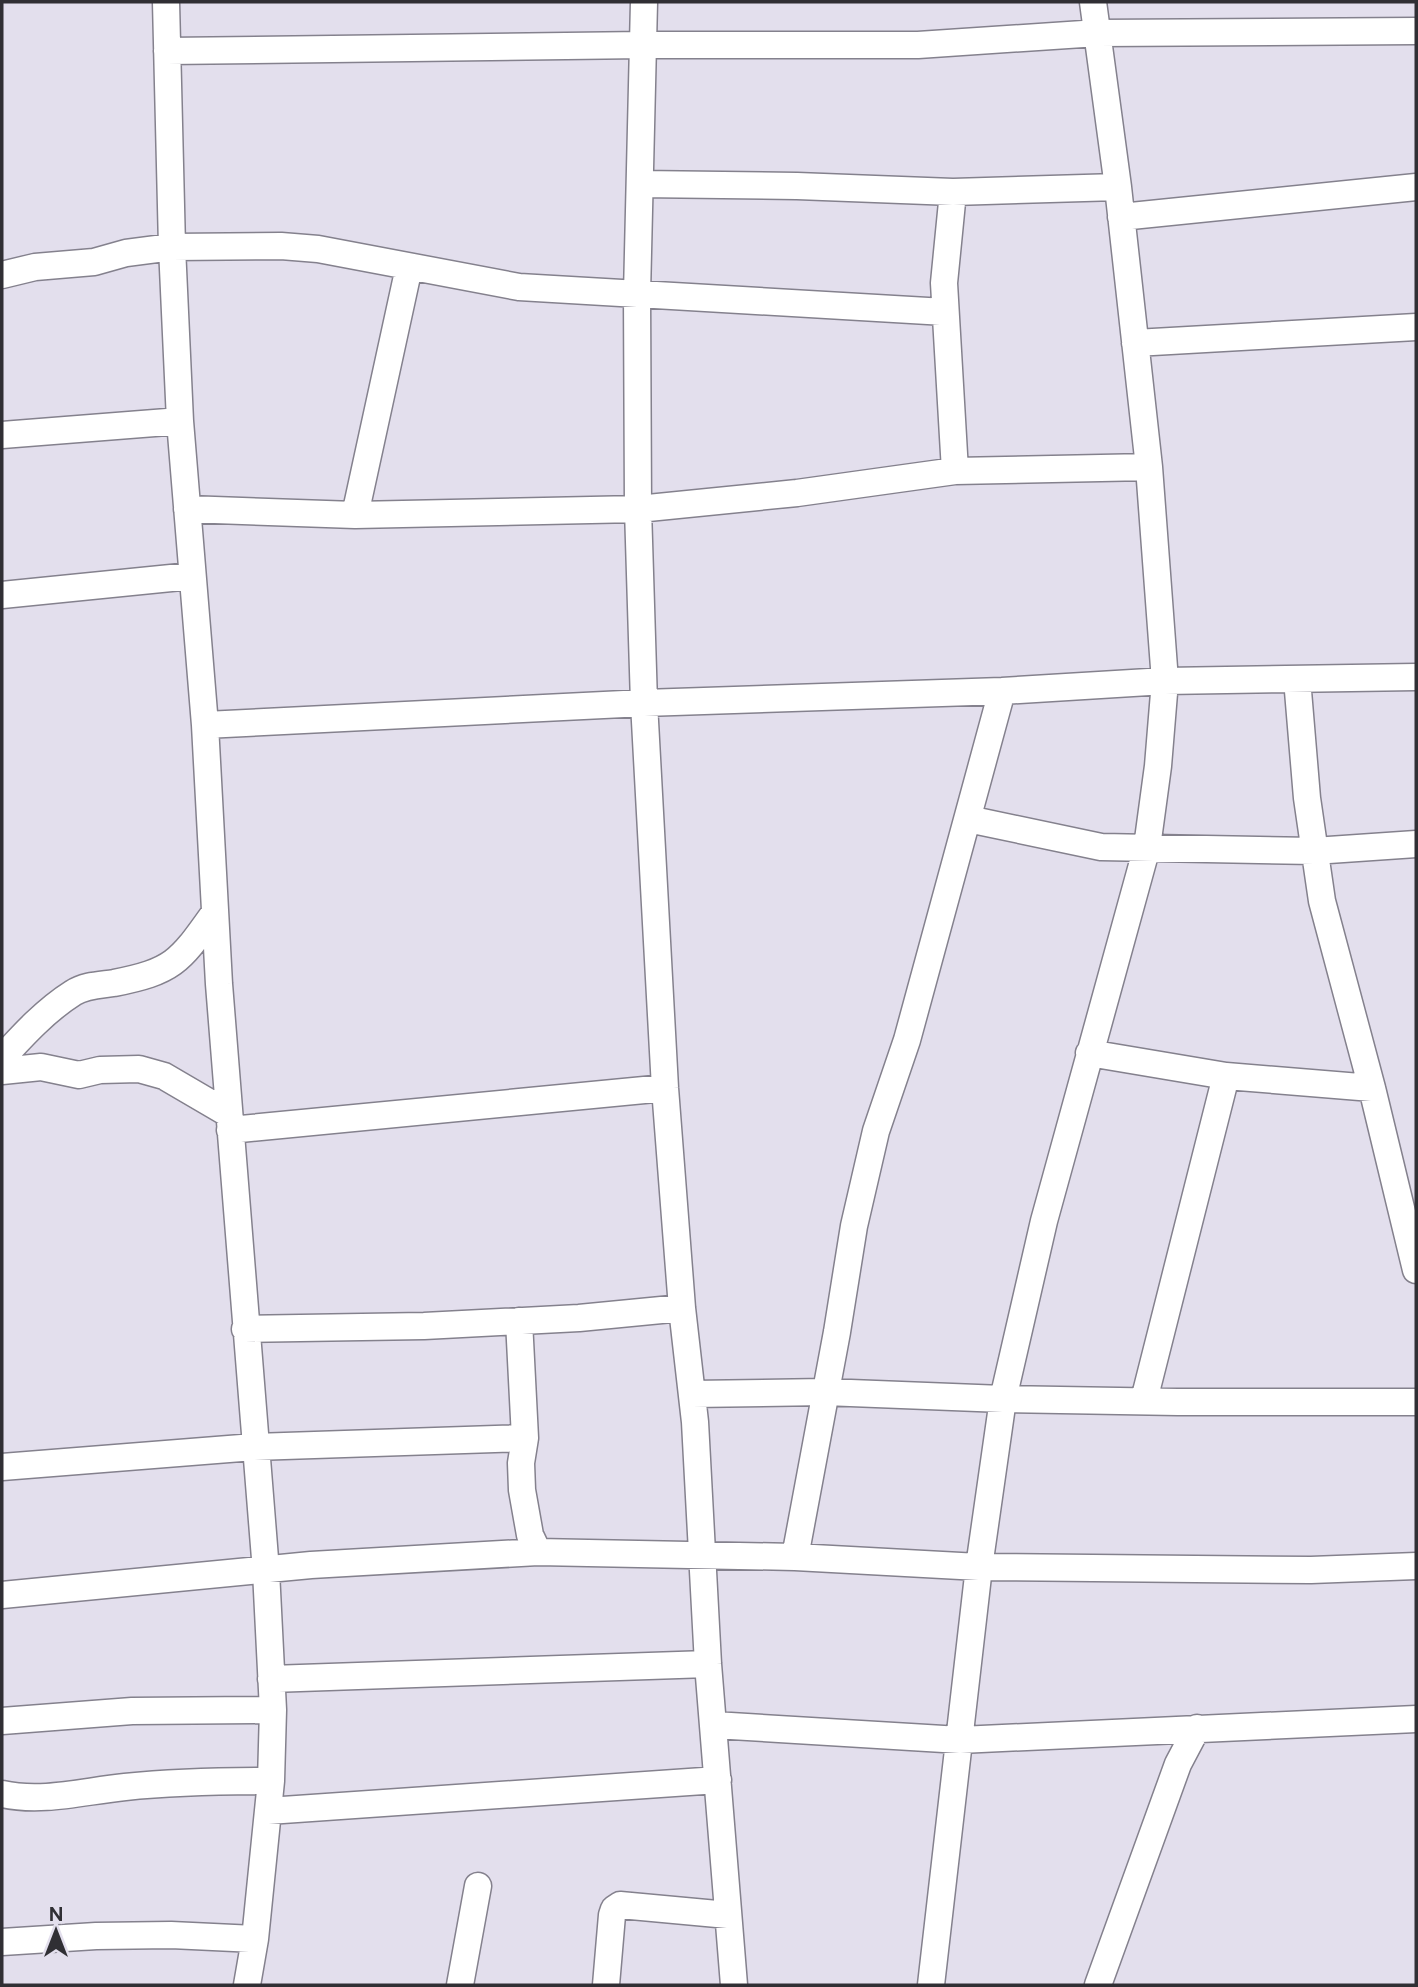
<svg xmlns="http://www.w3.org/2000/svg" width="1418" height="1987" viewBox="0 0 1418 1987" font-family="Figtree,sans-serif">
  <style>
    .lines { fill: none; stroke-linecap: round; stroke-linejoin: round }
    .minor-casing { stroke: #84818d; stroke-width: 29 }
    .minor { stroke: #fff; stroke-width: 26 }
  </style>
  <rect width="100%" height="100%" fill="#e3dfed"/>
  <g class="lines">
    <defs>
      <path id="minor" d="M166,2L172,247L180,421L205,725L219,984L266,1571L273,1710L271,1781L255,1939L247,1985
        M644,2L637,294L638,509L644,703L665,1088L682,1308L695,1422L708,1664L734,1985
        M167,51L643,45H918L1098,33L1416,31
        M640,184L797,186L953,192L1118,187
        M953,192L944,283L955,471
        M1121,217L1416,187
        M2,275L35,267L94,262L126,253L172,247L281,246L318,249L519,287L945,312
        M1135,343L1416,327
        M2,435L180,421
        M187,509L355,515L638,509L797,493L955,471L1149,467
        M355,515L409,267
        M2,595L191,576
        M1297,679L1307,798L1322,901L1372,1088L1416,1270
        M205,725L644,703L1002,691L1165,681L1416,677
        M968,819L1101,847L1314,851L1416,844
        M1089,1053L1226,1076
        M2,1058C23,1035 46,1010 73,993C85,985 100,985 114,983C175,971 180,961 215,912
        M2,1071L41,1067L79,1075L100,1070L139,1069L164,1076L229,1114
        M230,1130L665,1088
        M519,1321L525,1438L521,1463L522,1490L530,1535L538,1552
        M245,1329L424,1326L579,1318L682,1308
        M692,1394L825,1392L1003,1399L1178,1402H1416
        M1144,1400L1226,1076L1372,1088
        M2,1467L254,1447L525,1438
        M795,1557L837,1332L854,1226L876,1131L907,1040L1002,691
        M2,1595L311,1565L538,1552L795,1557L979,1567L1311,1570L1416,1566
        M271,1679L708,1664
        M2,1721L132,1711L273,1710
        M714,1725L960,1740L1416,1719
        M2,1794C43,1803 84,1791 125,1787C174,1782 222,1781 271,1781
        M268,1811L718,1780
        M2,1942L96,1936L171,1935L255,1939
        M460,1985L478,1886
        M606,1985L612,1915L614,1909L620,1905L728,1915
        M931,1985L979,1567L1003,1399L1044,1221L1147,847L1158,766L1165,681L1149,467L1118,187L1093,2
        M1098,1985L1178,1764L1197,1728"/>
    </defs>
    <use href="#minor" class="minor-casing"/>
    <use href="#minor" class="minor"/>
  </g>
  <rect width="1418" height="1987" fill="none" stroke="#302f34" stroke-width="7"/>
  <g transform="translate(56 1931)" stroke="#e3dfed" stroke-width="5" paint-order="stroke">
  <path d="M0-5L12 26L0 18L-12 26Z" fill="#302f34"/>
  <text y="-10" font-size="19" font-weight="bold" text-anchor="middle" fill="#302f34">N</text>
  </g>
</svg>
